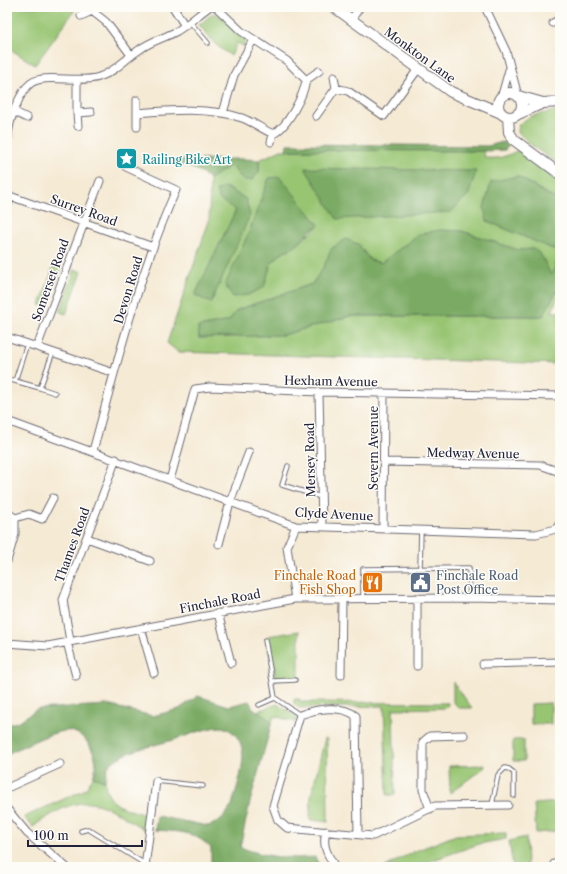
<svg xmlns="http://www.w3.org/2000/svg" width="567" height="874" viewBox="0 0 567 874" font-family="'Libre Caslon Text',serif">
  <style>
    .green { fill: #98c572; stroke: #5d7456; fill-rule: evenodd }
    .forest { fill: #7aaa64; stroke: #4e6650 }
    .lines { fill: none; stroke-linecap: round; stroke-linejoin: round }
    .lane-casing { stroke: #6c6871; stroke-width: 5.5 }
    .street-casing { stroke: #6c6871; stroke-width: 9 }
    .secondary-casing { stroke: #6c6871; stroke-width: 12 }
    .lane { stroke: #fff; stroke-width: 3.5 }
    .street { stroke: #fff; stroke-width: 7 }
    .secondary { stroke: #fff; stroke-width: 10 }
    .labels { text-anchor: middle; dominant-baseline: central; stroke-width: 3; stroke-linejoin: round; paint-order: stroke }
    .street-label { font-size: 12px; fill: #22223b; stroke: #fdfcf7 }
    .culture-label { font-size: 12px; fill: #0d838f; stroke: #fdfcf7; text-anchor: start }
    .food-label { font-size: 12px; fill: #c56008; stroke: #fdfcf7; text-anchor: end }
    .service-label { font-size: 12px; fill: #4e5e75; stroke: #fdfcf7; text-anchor: start }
  </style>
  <rect width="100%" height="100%" fill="#fdfcf7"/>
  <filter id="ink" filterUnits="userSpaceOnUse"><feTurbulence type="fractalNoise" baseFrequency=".025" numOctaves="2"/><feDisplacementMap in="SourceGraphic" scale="8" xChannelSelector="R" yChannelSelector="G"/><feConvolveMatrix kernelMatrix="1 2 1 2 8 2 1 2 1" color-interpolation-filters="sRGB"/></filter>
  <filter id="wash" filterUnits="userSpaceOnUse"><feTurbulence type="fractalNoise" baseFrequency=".012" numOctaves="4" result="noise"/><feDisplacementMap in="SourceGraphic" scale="16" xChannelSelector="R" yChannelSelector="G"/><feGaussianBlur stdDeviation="0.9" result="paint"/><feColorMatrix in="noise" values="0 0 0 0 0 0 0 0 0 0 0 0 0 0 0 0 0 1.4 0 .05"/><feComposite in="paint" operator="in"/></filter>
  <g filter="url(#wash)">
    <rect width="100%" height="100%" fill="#f5ead4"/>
    <path class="green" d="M7,7H77L35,65L7,47Z
      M213,13L222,17L245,37V47L237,43L231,56L216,45L199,25Z
      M560,110V165L532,146L518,132L519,124L531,116Z
      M281,150L484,151L485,158C499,159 506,157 518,150L560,182V202L517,176L487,221L560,252V260L558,259L551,276L541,255L534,249L518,250L462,231L419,234L381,263L370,260L358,244L332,249L323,268L312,284L237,310L229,321L198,327L199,338L283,335L350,316H542L560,285V291L552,312H560V364L178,352L167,343L209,221L210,179L231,165L243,180L259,172V160ZM269,178L319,225L295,247L284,251L271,263L264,287L250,229ZM225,187L246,199L211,303L195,295L236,210Z
      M55,262L62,265L46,307L40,305Z
      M75,269L82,272L66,314L60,312Z
      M299,631V677L276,679L268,647L270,645L268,636Z
      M453,682L472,708H459L453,702Z
      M294,699H300V702L448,703V706L445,708L393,709L395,795H387L384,706L298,708L294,704Z
      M551,703V724H531V704Z
      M277,704L297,716L296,722L274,716L272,722L257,711Z
      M325,738L327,739L328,822L310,820L311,796Z
      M513,740H524V761H513Z
      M485,765V767L450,793L449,766Z
      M93,777L105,781C106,806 128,810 148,815L147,831C113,812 95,790 56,812C48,817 40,821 33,827L24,817L86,789Z
      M560,802V831L536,833L534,804Z
      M506,833V839L479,844L419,865V867H385L413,852L456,835Z
      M526,837L527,867H513L509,841Z"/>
    <path class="forest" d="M503,142L509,146L505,150L484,151L286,150L287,144L488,146Z
      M243,159L259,160V172L252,180H243L231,165L210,179L197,170L166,160Z
      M305,168L476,171L469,194L451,212L337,219Z
      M517,176L560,202V252L487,221L484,208L491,182Z
      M280,177L319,225L311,230L295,247L284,251L271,263L264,287L248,295L233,297L225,285L250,230L269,178Z
      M225,187L246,199L250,215L211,303L195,295L236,210L220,200L216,191Z
      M440,230L462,231L518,250L534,249L541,255L551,275L558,259L560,260V285L543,316H350L283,335L199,338L198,327L229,321L237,310L312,284L323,268L332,248L346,239L358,244L370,260L381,263L419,234Z
      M198,696L229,706L249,701L253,708L272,722L250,802L240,847C264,857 288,859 315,857L320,867H211V848C193,830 178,832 155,830L157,816L208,826C219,823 226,815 232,805C237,784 254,748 231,731C228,729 224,727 220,727C204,728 187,736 173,740C153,746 126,750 110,764C106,768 106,776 105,781L93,777C97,765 97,759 91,748C86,738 75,729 64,731C51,732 20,748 7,754V724L18,722L37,709L107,705L153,716L179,709Z"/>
  </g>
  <g filter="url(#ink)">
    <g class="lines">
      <defs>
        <path id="lane" d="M190,22L208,43
          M27,344L15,381L40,388L53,352
          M7,379L15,381
          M40,388L55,393
          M288,466L282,485L321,497
          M420,568L421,529
          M363,599V569L469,568L470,598
          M265,640L275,698
          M273,681L295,680
          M259,705L275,698L300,715
          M156,781L203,786
          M492,805L498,775L505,768L509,769L514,773V796
          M81,831L88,829L145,864"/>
        <path id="street" d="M93,7L92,11L106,22L131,55
          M173,7L185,26
          M216,7L241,31L287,61L306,80C304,95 287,128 273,134L271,142
          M485,7L506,51L518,96
          M81,16L92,11
          M351,20L360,7
          M553,23L560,19
          M334,77L336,88
          M306,80L319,71
          M502,95L509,70
          M137,100V127
          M15,112L27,118
          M77,113V81
          M137,113C171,110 210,107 242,118C253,122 262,129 273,134
          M223,113L234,75L253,40
          M316,116L336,88L348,91L384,116L418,69
          M78,126L77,113L91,112
          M8,138C8,123 19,92 31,83C45,73 78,84 99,77C115,72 125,59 139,50C150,41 165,38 177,31C188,24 198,15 209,7
          M7,195L153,247
          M7,208L11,196
          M7,337L114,373
          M37,347L100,181
          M319,392L322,526
          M7,421L296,526L536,534L556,529L560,523
          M93,451C117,363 139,273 176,190L126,167
          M384,462L540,465L560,472
          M170,480L195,389L210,387L319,392L560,396
          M7,512L15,518L29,514L42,519L53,498
          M383,528L384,393
          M87,538L150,561
          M219,544L230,502L249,452
          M7,561L15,534V518
          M417,598V666
          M295,599L287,547L296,526
          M218,613L231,663
          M141,628L154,673
          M70,641L63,600L116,459
          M67,642L76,676
          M7,643L48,646L295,599L470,598L560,600
          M483,664L560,662
          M341,675L342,599
          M7,788L60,764
          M7,809L27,833L66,867
          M430,809L423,790V742L430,736L464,735
          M326,831C322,845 327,854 335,867
          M358,834L356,716C341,704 316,709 300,715L273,806L278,820L287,828L373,836L435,806L508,805
          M554,864H560
          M145,867L156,781"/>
        <path id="secondary" d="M334,7L451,92L501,113
          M498 105a12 12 0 1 1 24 0a12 12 0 1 1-24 0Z
          M518,96L543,103L560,102
          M516,115L543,103
          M508,117L509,132L514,140L560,174"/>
      </defs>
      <use href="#lane" class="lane-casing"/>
      <use href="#street" class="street-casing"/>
      <use href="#secondary" class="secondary-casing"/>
      <use href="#lane" class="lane"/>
      <use href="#street" class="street"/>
      <use href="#secondary" class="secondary"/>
    </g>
  </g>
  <defs>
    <symbol id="sight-square" viewBox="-11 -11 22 22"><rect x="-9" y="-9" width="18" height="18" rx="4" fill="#0f9aa8" stroke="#fdfcf7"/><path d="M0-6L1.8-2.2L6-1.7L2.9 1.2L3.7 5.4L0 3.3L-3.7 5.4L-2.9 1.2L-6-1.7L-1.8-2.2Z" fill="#fff"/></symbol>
    <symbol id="restaurant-square" viewBox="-11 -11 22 22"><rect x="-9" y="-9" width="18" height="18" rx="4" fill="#e8710a" stroke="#fdfcf7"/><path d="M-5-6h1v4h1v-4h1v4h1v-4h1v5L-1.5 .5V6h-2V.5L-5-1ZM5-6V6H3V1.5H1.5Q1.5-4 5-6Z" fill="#fff"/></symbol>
    <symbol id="civic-square" viewBox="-11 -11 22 22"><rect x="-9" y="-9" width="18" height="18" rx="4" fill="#5c6f8a" stroke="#fdfcf7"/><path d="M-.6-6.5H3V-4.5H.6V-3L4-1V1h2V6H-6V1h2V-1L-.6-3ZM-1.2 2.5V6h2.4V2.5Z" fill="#fff"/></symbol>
  </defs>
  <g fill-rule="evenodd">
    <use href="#sight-square" x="114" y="146" width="25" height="25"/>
    <use href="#restaurant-square" x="360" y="570" width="25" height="25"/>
    <use href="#civic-square" x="408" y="570" width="25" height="25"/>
  </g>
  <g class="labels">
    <g class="street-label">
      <text transform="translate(420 55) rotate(36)">Monkton Lane</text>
      <text transform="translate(84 210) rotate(20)">Surrey Road</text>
      <text transform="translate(50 280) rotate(-70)">Somerset Road</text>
      <text transform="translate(128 290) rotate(-73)">Devon Road</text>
      <text transform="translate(331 381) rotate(1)">Hexham Avenue</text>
      <text transform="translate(373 448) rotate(-90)">Severn Avenue</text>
      <text transform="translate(473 453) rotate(1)">Medway Avenue</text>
      <text transform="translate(310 460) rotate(-91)">Mersey Road</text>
      <text transform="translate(334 514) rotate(3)">Clyde Avenue</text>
      <text transform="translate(72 545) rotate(-70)">Thames Road</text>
      <text transform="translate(220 601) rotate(-11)">Finchale Road</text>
    </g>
    <g class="culture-label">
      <text x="142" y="159">Railing Bike Art</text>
    </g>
    <g class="food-label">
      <text x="356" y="575">Finchale Road<tspan x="356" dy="14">Fish Shop</tspan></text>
    </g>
    <g class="service-label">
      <text x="436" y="575">Finchale Road<tspan x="436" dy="14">Post Office</tspan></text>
    </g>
  </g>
  <rect width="567" height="874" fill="none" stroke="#fdfcf7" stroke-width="24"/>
  <path d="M28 840v6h114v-6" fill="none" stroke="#22223b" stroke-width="2"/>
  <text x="34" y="840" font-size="12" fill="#22223b" stroke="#fdfcf7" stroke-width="3" paint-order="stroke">100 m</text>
</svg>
